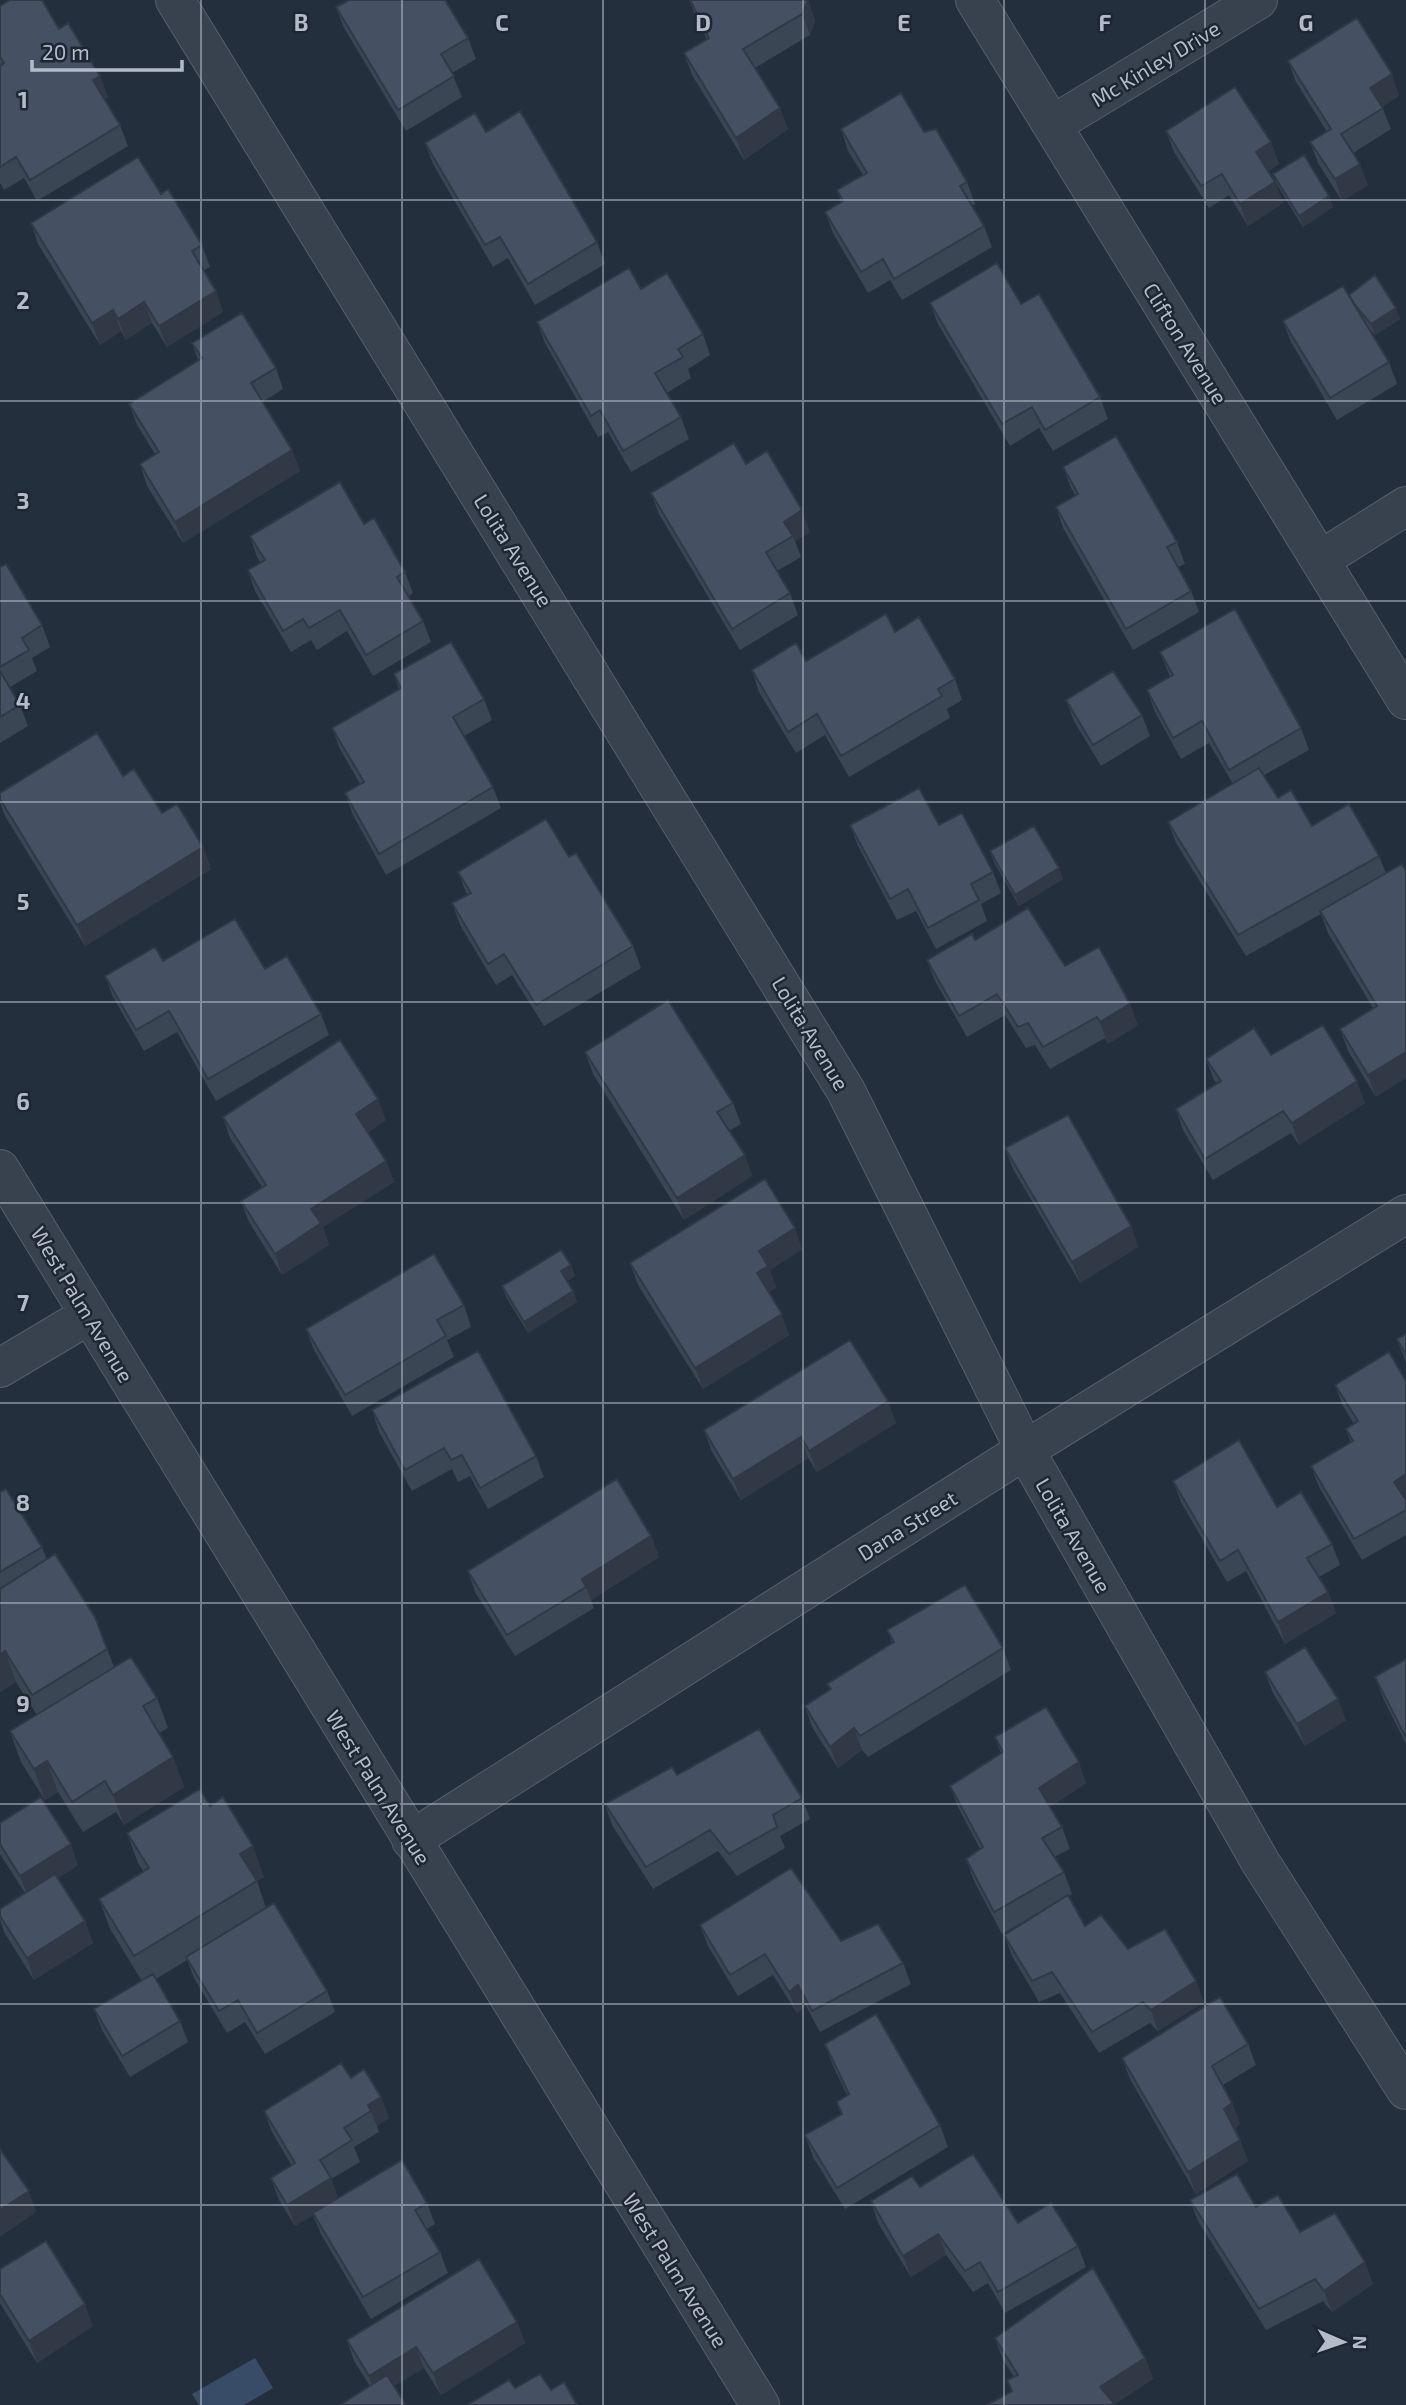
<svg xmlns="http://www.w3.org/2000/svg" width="1406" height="2405" viewBox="0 0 1406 2405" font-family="'Exo 2',sans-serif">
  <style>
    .water { fill: #394c67 }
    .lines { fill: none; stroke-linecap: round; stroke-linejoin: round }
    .minor-casing { stroke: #565f6c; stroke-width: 40 }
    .minor { stroke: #38414e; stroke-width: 38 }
    .wall { fill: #3b4654 }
    .shaded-wall { fill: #303945 }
    .building { fill: #455162; stroke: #303945; stroke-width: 2 }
    .grid { fill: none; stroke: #b4bcc9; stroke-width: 2; stroke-opacity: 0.55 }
    .labels { text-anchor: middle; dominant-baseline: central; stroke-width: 5; stroke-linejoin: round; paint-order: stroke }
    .street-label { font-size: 21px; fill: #b4bcc9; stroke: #1d2633 }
    .grid-label { font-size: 23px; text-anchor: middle; font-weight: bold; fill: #b4bcc9; stroke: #1d2633; stroke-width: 5; stroke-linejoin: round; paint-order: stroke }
  </style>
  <rect width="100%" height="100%" fill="#242f3e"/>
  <path class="water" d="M255,2358L273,2388L244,2405H199L192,2394Z"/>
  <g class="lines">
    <defs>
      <path id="minor" d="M175,0L846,1091L1025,1450L1261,1863L1406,2090
        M975,0L1406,700
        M1052,125L1258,0
        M1320,560L1406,506
        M0,1169L760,2405
        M0,1368L89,1315
        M411,1840L1025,1450L1406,1214"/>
    </defs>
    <use href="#minor" class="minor-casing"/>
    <use href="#minor" class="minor"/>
  </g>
  <path class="wall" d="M347,0H445L468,38L476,59L452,73L462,97L406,131L344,28L336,7L347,1Z
    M689,0H808L815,21L810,35L755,68L780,108L788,129L744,160L692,75L684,53L707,39L695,15Z
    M0,6L59,29L100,76L108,97L104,99L120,125L128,146L37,201L24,178L4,190L0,183Z
    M1288,61L1399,96L1382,107L1391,129L1353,153L1368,185L1342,201L1318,163L1310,142L1327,132L1296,82Z
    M841,129L924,132L967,182L975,204L972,206L984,226L992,247L902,300L890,280L868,293L833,233L825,212L841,202L837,190L863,175L848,151Z
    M1166,131L1271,142L1279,164L1268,171L1275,182L1283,203L1248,226L1229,195L1209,208L1174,152Z
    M486,132L597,242L605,264L535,305L508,258L493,267L433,164L425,143Z
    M1273,174L1329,196L1333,207L1303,227L1277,185Z
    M161,194L202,245L210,267L204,270L216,291L223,312L167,347L152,323L126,340L121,331L100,345L38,244L31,223Z
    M641,289L703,334L710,355L688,369L691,378L667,393L681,417L689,439L631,472L608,432L598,437L545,343L537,322Z
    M1349,295L1396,308L1400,319L1375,335L1367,326L1389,362L1397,384L1337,420L1291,342L1283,321Z
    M930,303L1021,304L1100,397L1108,419L1053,451L1039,428L1010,446L938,324Z
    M192,343L276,368L283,389L262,402L292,450L300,471L183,543L147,486L140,464L155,454L137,425L129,404L198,360Z
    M746,464L810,532L795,541L801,557L777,571L790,593L798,615L740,650L659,514L651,493Z
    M1063,467L1177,542L1185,564L1178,567L1191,591L1199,612L1133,650L1063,528L1056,507L1075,495L1071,488Z
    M364,524L405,572L413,593L409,596L423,621L431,642L373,676L347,631L317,650L311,640L291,652L255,591L248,570L261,563L257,557L250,536Z
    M0,567L42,625L50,647L32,658L37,671L10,687L20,705L28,726L0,743Z
    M895,632L955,679L962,700L947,709L950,718L849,777L825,735L796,753L759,692L752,670L806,661Z
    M1160,652L1301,728L1309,750L1264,775L1278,798L1312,826L1379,856L1386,873L1376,1097L1348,1051L1340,1029L1373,1008L1328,933L1321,914L1246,956L1176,843L1168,822L1233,784L1209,743L1181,759L1155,712L1147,690L1170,677Z
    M394,674L484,699L492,720L464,736L493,787L501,808L386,875L353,815L345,793L360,784L340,749L332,728L399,689Z
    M1066,700L1142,715L1150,736L1101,766L1074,721Z
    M123,776L162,813L203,847L211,869L85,946L5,816L0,802V793Z
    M850,825H939L993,872L1001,893L981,904L987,921L936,949L916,911L897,920L858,846Z
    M990,851L1063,879L1019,906L994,862Z
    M569,857L633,946L641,968L544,1026L512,975L496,985L460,925L452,903L467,895L458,872Z
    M975,940L1065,966L1138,1025L1108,1044L1105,1038L1050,1069L1035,1045L1026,1048L1005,1015L967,1037L935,981L927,960Z
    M163,961L265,969L321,1014L329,1035L216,1101L177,1032L144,1051L113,997L105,976Z
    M585,1052L733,1103L741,1124L729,1131L745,1155L752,1176L684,1220L593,1074Z
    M1271,1055L1365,1103L1299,1145L1291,1133L1213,1180L1183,1130L1176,1109L1217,1084L1214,1080L1206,1059Z
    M223,1117L386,1120L368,1132L386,1161L394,1182L323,1227L329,1245L282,1275L249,1222L241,1201L262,1187L230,1138Z
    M1005,1148L1131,1226L1138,1247L1080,1283L1013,1169Z
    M802,1249L770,1270L776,1287L769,1292L789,1335L703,1389L638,1285L630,1263Z
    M571,1265L575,1276L567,1281L573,1291L577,1302L528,1333L506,1297L502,1286Z
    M464,1305L471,1327L447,1340L454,1357L352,1416L314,1350L306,1329Z
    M1406,1334V1363L1397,1339Z
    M1406,1381V1535L1362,1560L1319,1487L1311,1466L1351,1443L1346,1429L1354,1424L1343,1406L1335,1385Z
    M372,1410L536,1456L544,1477L488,1509L470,1476L458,1482L452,1469L412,1491L379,1432Z
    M896,1423L817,1472L808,1458L741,1500L712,1452L704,1430Z
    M1173,1481L1277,1507L1332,1544L1340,1565L1319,1577L1328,1592L1336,1613L1285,1644L1246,1571L1227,1582L1181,1502Z
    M0,1492L42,1547L47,1560L95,1617L114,1667L157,1698L168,1728L159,1733L173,1757L184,1787L124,1825L116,1812L83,1832L58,1792L45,1800L21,1762L10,1731L37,1715L16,1682L0,1692Z
    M651,1536L659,1557L591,1600L594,1608L515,1656L475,1592L468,1571Z
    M887,1630L1003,1648L1011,1670L868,1757L862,1750L838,1768L812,1727L805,1706L830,1690L827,1684L892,1643Z
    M1406,1659V1744L1383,1698L1375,1677Z
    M1265,1672L1346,1720L1305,1746L1273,1693Z
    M995,1737L1086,1783L1050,1807L1062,1827L1070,1849L1054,1857L1064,1872L1072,1894L1068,1896L1085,1926L1128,1949L1204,2002L1158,2031L1150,2023L1099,2053L1060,1993L1039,2002L1012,1956L1004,1935L1062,1899L1002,1934L974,1881L966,1859L980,1849L958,1807L950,1786L1001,1753Z
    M677,1775L802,1798L810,1819L780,1836L785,1848L737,1876L718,1851L653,1889L612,1825L605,1804Z
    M210,1806L264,1877L257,1881L266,1908L327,1991L335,2012L265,2054L245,2022L227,2033L194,1978L187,1960L156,1979L180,2021L188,2042L130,2077L102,2030L94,2009L142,1981L110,1929L99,1899L144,1872L138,1863L127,1833Z
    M0,1823L78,1865L58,1878L85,1921L93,1943L34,1980L4,1932L0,1920V1909L25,1893L0,1854Z
    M700,1925L841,1941L903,1963L911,1984L820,2032L806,2006L797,2013L773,1975L738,1996L708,1946Z
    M825,2044L940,2125L948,2147L845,2209L813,2157L805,2135L841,2114L837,2102L847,2095L833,2066Z
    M1248,2044L1256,2065L1223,2085L1232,2103L1240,2124L1234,2129L1240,2140L1248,2161L1196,2194L1130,2079L1122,2058Z
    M351,2078L381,2097L389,2118L377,2126L379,2132L354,2147L360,2162L331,2179L338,2198L427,2203L435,2224L427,2229L440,2252L448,2273L371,2319L321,2234L313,2215L295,2226L279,2200L271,2178L292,2166L272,2132L264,2111Z
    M920,2187L1018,2223L1078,2246L1086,2267L1005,2313L988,2283L973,2292L946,2255L911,2277L878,2223L871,2201Z
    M1190,2200L1300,2232L1365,2262L1373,2284L1332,2312L1323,2301L1266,2330L1198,2221Z
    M0,2269L93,2326L37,2363L0,2303Z
    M517,2322L525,2343L441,2395L424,2368L394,2386H370L354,2361L347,2340Z
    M995,2338L1145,2358L1153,2379L1114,2404L1011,2391L1007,2380L1014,2377L1003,2360Z"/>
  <path class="shaded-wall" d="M808,0L815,21L810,35L802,14Z
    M1392,74L1399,96L1378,109L1370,88Z
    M100,76L108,97L101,102L93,80Z
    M780,108L788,129L744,160L736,138Z
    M1271,142L1279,164L1264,174L1256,152Z
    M1360,164L1368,185L1342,201L1335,179Z
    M1275,182L1283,203L1248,226L1240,204Z
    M1329,196L1333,207L1303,227L1299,216Z
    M216,291L223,312L167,347L159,326Z
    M144,302L152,323L126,340L118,319Z
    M1396,308L1400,319L1375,335L1371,324Z
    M113,310L121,331L100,345L92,323Z
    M292,450L300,471L183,543L175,522Z
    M802,510L810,532L795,541L784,522Z
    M203,847L211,869L85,946L77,925Z
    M1059,868L1063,879L1019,906L1015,895Z
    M1130,1004L1138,1025L1108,1044L1100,1022Z
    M1406,1052V1078L1376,1097L1368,1075Z
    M1357,1081L1365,1103L1299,1145L1292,1123Z
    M378,1099L386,1120L364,1135L356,1114Z
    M745,1155L752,1176L684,1220L677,1198Z
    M386,1161L394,1182L323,1227L329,1245L282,1275L275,1254L311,1209Z
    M1131,1226L1138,1247L1080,1283L1072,1262Z
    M795,1228L802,1249L770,1270L776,1287L765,1295L757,1273L759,1251Z
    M571,1265L575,1276L565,1282L561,1271Z
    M573,1291L577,1302L528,1333L524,1322Z
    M782,1314L789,1335L703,1389L695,1368Z
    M888,1401L896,1423L817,1472L809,1451Z
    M801,1437L808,1458L741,1500L733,1479Z
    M1406,1474V1501L1394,1482Z
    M651,1536L659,1557L591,1600L586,1587L582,1579Z
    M1328,1592L1336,1613L1285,1644L1278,1622Z
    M5,1651L16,1682L0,1692V1655Z
    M1338,1699L1346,1720L1305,1746L1297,1724Z
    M854,1728L862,1750L838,1768L830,1747Z
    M173,1757L184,1787L124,1825L113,1795Z
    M47,1761L58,1792L45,1800L34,1769Z
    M1079,1762L1086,1783L1047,1809L1039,1788Z
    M71,1844L78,1865L28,1897L20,1876Z
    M253,1846L264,1877L251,1884L240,1854Z
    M85,1921L93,1943L34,1980L27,1958Z
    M1196,1981L1204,2002L1158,2031L1151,2010Z
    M798,1985L806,2006L797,2013L789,1992Z
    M381,2097L389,2118L377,2126L368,2105Z
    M1232,2103L1240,2124L1232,2130L1224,2109Z
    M1240,2140L1248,2161L1196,2194L1188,2172Z
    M331,2178L338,2199L295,2226L287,2205Z
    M29,2191L36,2212L0,2237V2210Z
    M938,2234L946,2255L911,2277L903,2256Z
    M1365,2262L1373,2284L1332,2312L1324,2291Z
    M85,2304L93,2326L37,2363L29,2341Z
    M517,2322L525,2343L441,2395L433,2373Z
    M416,2347L424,2368L376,2397L369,2376Z
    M1145,2358L1153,2379L1114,2405H1107L1100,2387Z"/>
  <path class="building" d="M10,0H42L59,29L68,23L100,76L93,80L120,125L30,180L16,157L0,167V66L4,63L0,57V6Z
    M349,0H445L468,38L441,54L454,76L398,110L336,7Z
    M690,0H808L802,14L743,49L780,108L736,138L684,53L709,38Z
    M1357,18L1392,74L1370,88L1383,108L1341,134L1360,164L1335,179L1310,142L1331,129L1288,61Z
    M1235,87L1271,142L1256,152L1275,182L1240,204L1222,174L1201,186L1166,131Z
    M901,93L924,132L936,129L967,182L960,186L984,226L894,279L883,259L861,272L825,212L843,201L837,190L867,173L841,129Z
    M520,111L597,242L528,284L500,237L485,245L425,143L475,113L486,132Z
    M1304,155L1329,196L1299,216L1273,174Z
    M138,157L161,194L168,189L202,245L192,251L216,291L159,326L144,302L118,319L113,310L92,323L31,223Z
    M997,263L1021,304L1039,294L1100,397L1045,430L1032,407L1002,424L930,303Z
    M629,268L641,289L667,273L703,334L678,349L683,357L655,373L681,417L623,451L600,410L591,416L537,322Z
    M1375,275L1396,308L1371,324L1355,305L1349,295Z
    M1343,286L1389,362L1330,398L1283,321Z
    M242,313L276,368L251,383L292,450L175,522L140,464L159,452L129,404L202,358L192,343Z
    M1116,436L1177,542L1167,547L1191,591L1126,629L1056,507L1078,494L1063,467Z
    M734,443L746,464L767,451L802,510L784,522L793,536L766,552L790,593L732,629L651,493Z
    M340,482L364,524L374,518L405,572L397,577L423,621L366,655L340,610L309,628L303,619L283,631L248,570L265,560L250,536Z
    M6,564L42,625L22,638L29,650L0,667V567Z
    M1235,609L1301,728L1229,770L1202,721L1173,738L1147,690L1173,675L1160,652Z
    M886,614L895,632L919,617L955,679L938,689L942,696L841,756L817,714L788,732L752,670L796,643L806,661Z
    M451,642L484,699L453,717L493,787L379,854L345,793L364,782L332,728L401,688L394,674Z
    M0,671L20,705L0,717Z
    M1113,671L1142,715L1093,745L1066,700Z
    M97,733L123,776L134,769L162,813L177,804L203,847L77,925L0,799V793Z
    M1259,768L1278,798L1291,790L1312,826L1349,804L1379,856L1238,935L1168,822Z
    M919,788L939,825L962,813L993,872L971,884L979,900L928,928L908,889L890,899L850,825Z
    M546,819L569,857L576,853L633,946L536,1005L504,954L488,964L452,903L471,893L458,872Z
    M1034,826L1059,868L1015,895L990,851Z
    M1402,864L1406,871V1052L1368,1075L1340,1029L1377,1006L1320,911Z
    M1028,908L1065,966L1099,947L1130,1004L1100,1022L1097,1017L1043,1047L1028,1023L1018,1027L997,994L959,1016L927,960L972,934L975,940Z
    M235,919L265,969L287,956L321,1014L208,1079L169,1011L136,1030L105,976L155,947L163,961Z
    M668,1000L733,1103L717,1112L745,1155L677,1198L585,1052Z
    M1323,1025L1357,1081L1292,1123L1283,1111L1205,1159L1176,1109L1221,1081L1206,1059L1254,1028L1271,1055Z
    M340,1040L378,1099L356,1114L386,1161L311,1209L321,1223L275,1254L241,1201L266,1185L223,1117Z
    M1068,1115L1131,1226L1072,1262L1005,1148Z
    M765,1179L795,1228L759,1251L768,1266L757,1273L782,1314L695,1368L630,1263Z
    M561,1250L571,1265L561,1271L573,1291L524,1322L502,1286Z
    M434,1254L464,1305L437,1320L446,1336L345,1395L306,1329Z
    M1406,1334V1355L1397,1339Z
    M850,1340L888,1401L809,1451L801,1437L733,1479L704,1430Z
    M478,1351L536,1456L480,1488L462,1455L451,1460L444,1448L405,1470L372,1410Z
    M1389,1352L1406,1381V1474L1394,1482L1406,1500V1510L1354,1539L1311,1466L1353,1441L1346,1429L1358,1421L1335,1385Z
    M1239,1440L1277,1507L1301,1492L1332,1544L1307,1558L1328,1592L1278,1622L1238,1550L1220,1561L1173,1481Z
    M617,1479L651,1536L582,1579L586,1587L507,1635L468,1571Z
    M6,1489L42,1547L0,1572V1492Z
    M55,1554L95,1617L107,1649L32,1695L5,1651L0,1655V1589Z
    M965,1585L1003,1648L860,1736L854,1728L830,1747L805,1706L831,1689L827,1684L894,1642L887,1630Z
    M1305,1647L1338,1699L1297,1724L1265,1672Z
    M131,1657L157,1698L143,1706L173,1757L113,1795L105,1781L72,1802L47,1761L34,1769L10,1731Z
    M1406,1659V1738L1375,1677Z
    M1046,1707L1079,1762L1039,1788L1062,1827L1042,1838L1064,1872L994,1912L966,1859L983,1847L950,1786L1003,1752L995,1737Z
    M759,1729L802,1798L773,1815L777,1827L729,1854L710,1830L646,1867L605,1804L672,1767L677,1775Z
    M200,1789L210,1806L223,1797L253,1846L240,1854L257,1881L134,1956L99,1899L149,1868L127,1833Z
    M41,1797L71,1844L20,1876L0,1844V1823Z
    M791,1868L841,1941L878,1924L903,1963L812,2011L798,1985L789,1992L765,1954L730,1975L700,1925Z
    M55,1874L85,1921L27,1958L0,1916V1909Z
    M1068,1895L1085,1926L1101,1915L1128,1949L1165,1929L1196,1981L1151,2010L1143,2002L1092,2032L1052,1972L1032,1981L1004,1935Z
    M274,1903L327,1991L257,2033L238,2000L219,2011L186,1957Z
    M153,1974L180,2021L122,2056L94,2009Z
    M1220,1997L1248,2044L1212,2066L1232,2103L1224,2109L1240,2140L1188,2172L1122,2058Z
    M876,2014L940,2125L837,2188L805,2135L842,2114L837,2102L849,2094L825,2044Z
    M341,2063L351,2078L364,2069L381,2097L368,2105L371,2111L344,2128L352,2140L320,2160L331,2178L287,2205L271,2178L295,2163L264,2111Z
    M0,2149L29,2191L0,2210Z
    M973,2154L1018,2223L1051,2203L1078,2246L998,2292L980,2262L965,2271L938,2234L903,2256L871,2201L912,2176L920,2187Z
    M402,2160L427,2203L415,2210L440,2252L363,2297L313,2213Z
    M1237,2174L1256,2207L1278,2195L1300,2232L1335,2213L1365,2262L1324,2291L1315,2279L1259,2309L1190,2200Z
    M46,2241L85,2304L29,2341L0,2294V2269Z
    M479,2259L517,2322L433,2373L416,2347L369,2376L347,2340Z
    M1093,2268L1145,2358L1100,2387L1114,2403L1111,2405H987L1012,2391L1007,2380L1018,2375L995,2338Z
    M540,2374L551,2390L564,2382L577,2405H470L469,2404L509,2380L515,2388Z
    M387,2375L406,2405H340Z"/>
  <path class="grid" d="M201,0V2405M402,0V2405M603,0V2405M803,0V2405M1004,0V2405M1205,0V2405M0,200H1406M0,401H1406M0,601H1406M0,802H1406M0,1002H1406M0,1203H1406M0,1403H1406M0,1603H1406M0,1804H1406M0,2004H1406M0,2205H1406"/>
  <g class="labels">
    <g class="street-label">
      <text transform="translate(1155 63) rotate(-31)">Mc Kinley Drive</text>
      <text transform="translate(1186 343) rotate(58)">Clifton Avenue</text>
      <text transform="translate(514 550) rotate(58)">Lolita Avenue</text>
      <text transform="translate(811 1033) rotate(59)">Lolita Avenue</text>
      <text transform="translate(83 1304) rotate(59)">West Palm Avenue</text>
      <text transform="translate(907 1525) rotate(-32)">Dana Street</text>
      <text transform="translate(1074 1535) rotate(60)">Lolita Avenue</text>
      <text transform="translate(379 1787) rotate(58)">West Palm Avenue</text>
      <text transform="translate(676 2270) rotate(58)">West Palm Avenue</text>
    </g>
  </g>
  <g class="grid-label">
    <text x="301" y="31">B</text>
    <text x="502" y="31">C</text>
    <text x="703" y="31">D</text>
    <text x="904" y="31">E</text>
    <text x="1105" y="31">F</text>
    <text x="1306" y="31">G</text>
    <text x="23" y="108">1</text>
    <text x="23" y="309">2</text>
    <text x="23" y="509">3</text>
    <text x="23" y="709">4</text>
    <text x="23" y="910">5</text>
    <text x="23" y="1110">6</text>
    <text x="23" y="1311">7</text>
    <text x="23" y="1511">8</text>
    <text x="23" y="1712">9</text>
  </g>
  <g transform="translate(1343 2342) rotate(92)" stroke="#1d2633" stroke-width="5" paint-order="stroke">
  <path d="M0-5L12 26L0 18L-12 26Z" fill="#b4bcc9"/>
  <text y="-10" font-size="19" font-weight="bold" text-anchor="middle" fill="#b4bcc9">N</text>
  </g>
  <path d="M32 60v10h150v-10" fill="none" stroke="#b4bcc9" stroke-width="3.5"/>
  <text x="42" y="60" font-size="21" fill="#b4bcc9" stroke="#1d2633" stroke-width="5" paint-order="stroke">20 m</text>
</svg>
